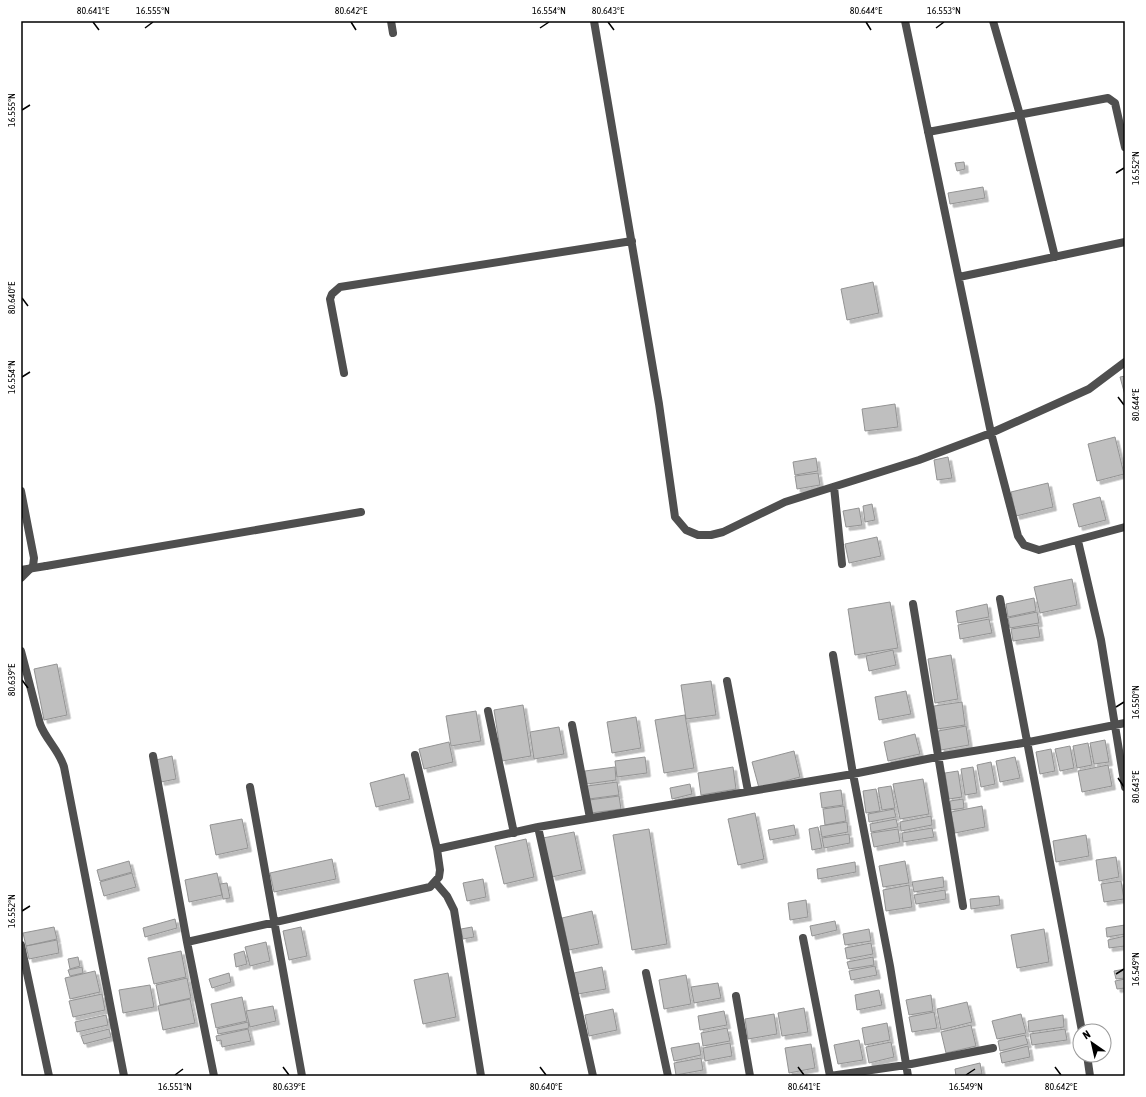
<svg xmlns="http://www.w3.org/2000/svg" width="1146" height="1097" viewBox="0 0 1146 1097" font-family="'Asap Condensed',sans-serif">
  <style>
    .building { fill: #bfbfbf; stroke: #939393; filter: url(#shadow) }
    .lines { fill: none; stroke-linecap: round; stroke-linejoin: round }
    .street { stroke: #4f4f4f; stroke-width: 8 }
    .street-bridge { stroke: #4f4f4f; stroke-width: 8 }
    .ticks { fill: none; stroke: #000; stroke-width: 1.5 }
    .neatline { fill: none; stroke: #000; stroke-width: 1.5 }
    .ticks-label { font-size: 10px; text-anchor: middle; fill: #000 }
  </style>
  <defs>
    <filter id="shadow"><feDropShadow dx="3.5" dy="3.5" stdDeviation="0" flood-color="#0004"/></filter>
  </defs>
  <rect width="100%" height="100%" fill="#fff"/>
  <path class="building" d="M964,162L965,169L957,171L955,163Z
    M983,187L985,198L950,204L948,193Z
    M873,282L879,313L847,320L841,289Z
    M1125,376V395L1120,377Z
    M895,404L898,427L865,431L862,409Z
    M1115,437L1124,474L1097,481L1088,444Z
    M948,457L952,478L937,480L934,460Z
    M816,458L818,471L795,475L793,462Z
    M818,473L820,485L797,489L795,476Z
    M1048,483L1053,507L1016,516L1011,492Z
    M1100,497L1106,520L1079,527L1073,504Z
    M872,504L875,520L865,522L863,506Z
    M859,508L862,525L846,527L843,511Z
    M877,537L881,556L849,563L845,544Z
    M1072,579L1077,605L1040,613L1034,587Z
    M1034,598L1036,611L1008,617L1006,604Z
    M890,602L898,648L855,655L848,609Z
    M987,604L989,617L958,623L956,611Z
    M1037,612L1039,623L1010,628L1008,618Z
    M989,619L992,633L960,639L958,625Z
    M1038,625L1040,637L1013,641L1011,629Z
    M893,650L896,665L869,671L866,656Z
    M951,655L958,699L935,703L928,659Z
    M57,664L67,715L44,720L34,669Z
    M711,681L716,715L686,719L681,685Z
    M906,691L911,714L879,720L875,697Z
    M962,702L965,725L937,729L934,706Z
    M523,705L531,756L502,761L494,710Z
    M476,711L481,741L451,746L446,716Z
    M685,715L694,768L664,773L655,720Z
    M636,717L641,748L612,753L607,722Z
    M966,726L969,745L941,750L938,731Z
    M559,727L564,754L534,759L530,732Z
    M915,734L920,754L888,761L884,742Z
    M1105,740L1109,762L1094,764L1090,743Z
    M449,742L453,762L424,769L419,749Z
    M1088,743L1092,765L1077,768L1073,746Z
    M1070,746L1074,768L1060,771L1055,749Z
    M1051,749L1055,771L1040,774L1036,752Z
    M794,751L800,777L759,788L752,762Z
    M172,756L176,779L161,782L156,760Z
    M645,757L647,773L617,777L615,761Z
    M1015,757L1020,778L1000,782L996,761Z
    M991,762L995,784L981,787L977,765Z
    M1108,765L1112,786L1082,792L1078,771Z
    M615,767L616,780L587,784L585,771Z
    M733,767L736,789L701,795L698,773Z
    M973,767L977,793L965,795L961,769Z
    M958,771L962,797L949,799L945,773Z
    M404,774L410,799L376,807L370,783Z
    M923,779L929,814L900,819L893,784Z
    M617,782L619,795L589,799L587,786Z
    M690,784L692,794L672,799L670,788Z
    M891,786L895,808L882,810L878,788Z
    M876,789L880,811L866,813L863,791Z
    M841,790L843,805L822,808L820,793Z
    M619,796L621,809L591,813L589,800Z
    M963,799L964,808L951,810L950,801Z
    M844,806L846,821L825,825L823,809Z
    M982,806L985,827L955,833L951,812Z
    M894,809L896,817L869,822L868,814Z
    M755,813L764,859L738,865L728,819Z
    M931,816L932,825L901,831L900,822Z
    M242,819L248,848L216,855L210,825Z
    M896,819L898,827L871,832L870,824Z
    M847,822L848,832L822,837L820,826Z
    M794,825L796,835L770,840L768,830Z
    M818,827L822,848L812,850L809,829Z
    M932,828L934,837L903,842L902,833Z
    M649,829L667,944L632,950L613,835Z
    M898,829L900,842L874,847L871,833Z
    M574,832L582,870L552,877L543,838Z
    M849,834L850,843L824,848L822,838Z
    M1086,835L1089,856L1056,862L1053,841Z
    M526,839L534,877L504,884L495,846Z
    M1116,857L1119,877L1099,881L1096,860Z
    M332,859L336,879L274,892L270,873Z
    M129,861L132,872L100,881L97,870Z
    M905,861L909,883L883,887L879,866Z
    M855,862L856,872L818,879L817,869Z
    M132,873L136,887L104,896L100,882Z
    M217,873L222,895L189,902L185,880Z
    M943,877L944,887L914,892L912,882Z
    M483,879L486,897L467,901L463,883Z
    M1121,881L1124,899L1104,902L1101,884Z
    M227,883L230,898L223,899L220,884Z
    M909,885L912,907L886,911L883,890Z
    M945,890L946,899L916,904L914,895Z
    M999,896L1000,905L971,909L970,899Z
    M806,900L808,917L790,920L788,903Z
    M592,911L599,944L569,950L562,918Z
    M175,919L177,928L145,937L143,928Z
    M835,921L837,930L812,936L810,926Z
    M1125,925V934L1107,937L1106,928Z
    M54,927L57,939L26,946L23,933Z
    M301,927L307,956L289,960L283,931Z
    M472,927L474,937L463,939L461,929Z
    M869,929L871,941L845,945L843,934Z
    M1044,929L1049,962L1017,968L1011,935Z
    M1125,936V946L1109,948L1108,940Z
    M57,940L59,953L29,959L26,946Z
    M266,942L270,961L250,966L245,947Z
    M871,943L873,954L847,959L845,948Z
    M181,951L186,977L154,984L148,958Z
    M244,951L247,964L236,967L234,954Z
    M78,957L80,966L70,969L68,959Z
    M873,957L874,965L849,969L847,962Z
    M875,966L877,975L851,980L849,971Z
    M82,967L83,973L70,976L68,970Z
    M602,967L606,989L578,994L574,973Z
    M1125,969V978L1116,979L1114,971Z
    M95,971L100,992L70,999L65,978Z
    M229,973L231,982L212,988L209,979Z
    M448,973L456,1017L423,1024L414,980Z
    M686,975L691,1004L664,1009L659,980Z
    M187,978L191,998L160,1005L156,985Z
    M1125,979V988L1117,989L1115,981Z
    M718,983L721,998L694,1003L691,987Z
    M150,985L154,1007L123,1013L119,990Z
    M879,990L882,1005L857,1010L855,995Z
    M102,994L105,1010L73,1017L69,1001Z
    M931,995L933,1011L909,1015L906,1000Z
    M242,997L247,1021L216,1028L211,1004Z
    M190,999L195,1023L163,1030L158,1006Z
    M967,1002L972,1022L941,1030L937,1009Z
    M273,1006L276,1021L250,1027L246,1011Z
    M804,1008L808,1032L782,1036L778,1013Z
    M613,1009L617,1030L589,1036L585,1015Z
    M724,1011L727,1025L700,1030L698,1016Z
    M934,1012L937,1028L912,1032L909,1017Z
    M774,1014L777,1034L748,1039L745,1019Z
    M1021,1014L1026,1033L997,1039L992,1021Z
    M106,1015L108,1025L77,1032L75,1022Z
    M1063,1015L1064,1027L1029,1032L1028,1021Z
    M248,1022L249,1028L218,1034L217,1029Z
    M887,1023L890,1040L865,1045L862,1028Z
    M971,1025L976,1046L946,1053L941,1032Z
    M727,1028L730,1041L703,1046L701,1033Z
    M109,1029L111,1037L84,1044L81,1036Z
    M248,1029L251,1041L222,1047L221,1040L217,1041L216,1036Z
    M1065,1029L1067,1040L1032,1045L1030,1034Z
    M1025,1035L1028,1044L1000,1051L998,1041Z
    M859,1040L863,1060L838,1064L834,1045Z
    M891,1042L894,1057L869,1063L866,1047Z
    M699,1043L701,1055L674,1061L671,1048Z
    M730,1043L732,1056L705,1061L703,1048Z
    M811,1044L815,1068L789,1073L785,1048Z
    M1028,1046L1030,1057L1002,1063L1000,1053Z
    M701,1058L703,1070L676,1075L674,1063Z
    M980,1063L982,1074L956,1076L955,1069Z"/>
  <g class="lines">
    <path class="street" d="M391,21L393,33
      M594,21L659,404L675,517L686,530L698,535H711L723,532L785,502L919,460L991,433L1089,389L1125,362
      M905,21L991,433L1018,536L1024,545L1039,550L1125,527
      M993,21L1020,115L1055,257
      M928,132L1108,98L1115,103L1125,147
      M959,277L1125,242
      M344,373L330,299L332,294L340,287L632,241
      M834,487L842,564
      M21,491L34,558L33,566L21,578
      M1078,541L1101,640L1125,787
      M46,566L361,512
      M1000,599L1082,1031
      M913,604L963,906
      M21,651L40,724C46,740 59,750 64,767L124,1076
      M833,655L853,774L890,966L908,1076
      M727,681L748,791
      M488,711L514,833
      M572,725L590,818
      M153,756L187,942L214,1076
      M250,787L302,1076
      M538,827L593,1076
      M437,849L538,827L853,774L937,757L1029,742L1125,723
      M435,882L447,896L454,910L481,1076
      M803,938L830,1076
      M187,942L430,887L439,877L440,870L437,849L415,755
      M21,945L49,1076
      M646,973L668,1076
      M736,996L750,1076
      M1087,1055L1090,1076
      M830,1076L906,1065L993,1048"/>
    <path class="street-bridge" d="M21,570L46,566"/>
  </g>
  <path class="ticks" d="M93,22L99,30M351,22L356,30M608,22L614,30M866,22L871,30M145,28L153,22M540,28L549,22M936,28L944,22M22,110L30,105M1116,173L1124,168M22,298L28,306M22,377L30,372M1118,397L1124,405M22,680L28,688M1116,707L1124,702M1118,778L1124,787M22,911L30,906M1116,974L1124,969M283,1067L289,1075M540,1067L546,1075M798,1067L804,1075M1055,1067L1061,1075M175,1075L183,1069M966,1075L975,1069"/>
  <rect width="1146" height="1097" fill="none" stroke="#ffffff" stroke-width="44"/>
  <g transform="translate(1092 1043) rotate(326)"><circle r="19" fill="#ffffff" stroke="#999999"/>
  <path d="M0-3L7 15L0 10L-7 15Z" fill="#000000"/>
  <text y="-6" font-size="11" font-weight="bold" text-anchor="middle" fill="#000000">N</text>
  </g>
  <rect x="22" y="22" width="1102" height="1053" class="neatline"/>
  <g class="ticks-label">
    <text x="93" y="14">80.641°E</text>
    <text x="153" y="14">16.555°N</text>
    <text x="351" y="14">80.642°E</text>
    <text x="549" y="14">16.554°N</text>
    <text x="608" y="14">80.643°E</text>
    <text x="866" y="14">80.644°E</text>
    <text x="944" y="14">16.553°N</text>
    <text transform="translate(11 110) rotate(-90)" y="4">16.555°N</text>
    <text transform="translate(1135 168) rotate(-90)" y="4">16.552°N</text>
    <text transform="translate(11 298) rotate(-90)" y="4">80.640°E</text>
    <text transform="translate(11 377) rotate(-90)" y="4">16.554°N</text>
    <text transform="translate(1135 405) rotate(-90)" y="4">80.644°E</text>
    <text transform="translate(11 680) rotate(-90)" y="4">80.639°E</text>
    <text transform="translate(1135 702) rotate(-90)" y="4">16.550°N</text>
    <text transform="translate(1135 787) rotate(-90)" y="4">80.643°E</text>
    <text transform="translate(11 911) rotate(-90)" y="4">16.552°N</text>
    <text transform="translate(1135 969) rotate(-90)" y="4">16.549°N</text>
    <text x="175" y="1090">16.551°N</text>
    <text x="289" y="1090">80.639°E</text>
    <text x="546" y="1090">80.640°E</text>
    <text x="804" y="1090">80.641°E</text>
    <text x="966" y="1090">16.549°N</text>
    <text x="1061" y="1090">80.642°E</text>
  </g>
</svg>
